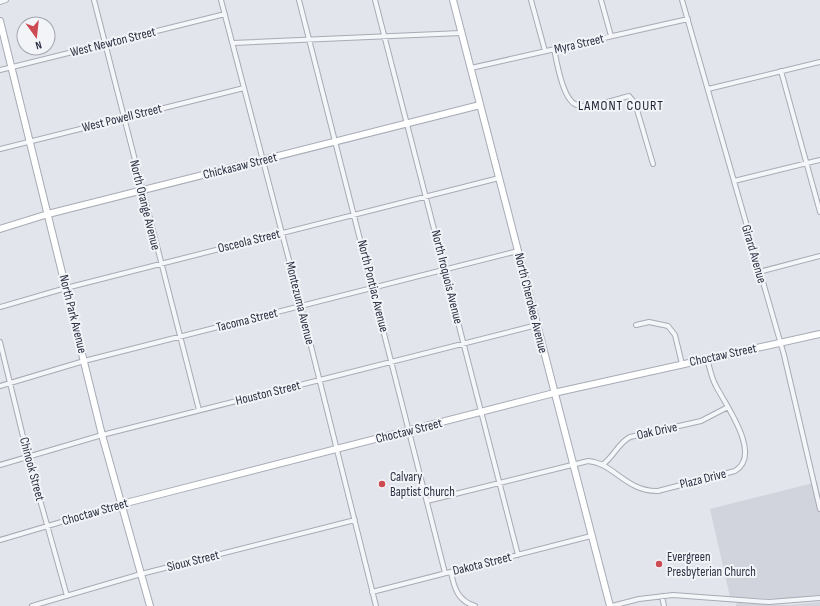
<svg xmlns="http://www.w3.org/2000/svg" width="820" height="606" viewBox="0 0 820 606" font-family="'Sofia Sans Condensed',sans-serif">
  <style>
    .built { fill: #d1d4dc }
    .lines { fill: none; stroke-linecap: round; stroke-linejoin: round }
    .street-casing { stroke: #a7abb5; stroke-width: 6 }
    .secondary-casing { stroke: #a7abb5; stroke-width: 8 }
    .street { stroke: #f5f6f9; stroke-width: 4 }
    .secondary { stroke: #fff; stroke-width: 6 }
    .poi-dot { fill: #cd4a53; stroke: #f2f4f8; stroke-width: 1.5 }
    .labels { text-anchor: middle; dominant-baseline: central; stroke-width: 4; stroke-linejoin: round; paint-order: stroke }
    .street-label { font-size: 13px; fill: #2b3142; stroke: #f2f4f8 }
    .poi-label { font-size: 13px; fill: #2b3142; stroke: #f2f4f8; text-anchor: start }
    .neighbourhood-label { font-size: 14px; letter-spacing: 1px; fill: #1d2233; stroke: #f2f4f8 }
  </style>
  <rect width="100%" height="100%" fill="#e2e5eb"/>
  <path class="built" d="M817,482L820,496V595L780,599L730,597L710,509Z
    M820,602V606H736V605L737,603L790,605Z"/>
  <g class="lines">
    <defs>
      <path id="street" d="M94,0L199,410
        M221,0L301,306L376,606
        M299,0L445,573
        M375,0L518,555
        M531,0L545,51
        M601,0L611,36
        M682,0L784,355L820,509
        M0,2L6,0
        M233,43L461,33
        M554,49C557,63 563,101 577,105C588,109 617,99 629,96L635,103L653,164
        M471,68L688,19
        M0,70L225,14
        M781,71L820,212
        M708,89L820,62
        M0,149L244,88
        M734,181L820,160
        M759,272L820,256
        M0,307L66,288L499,178
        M636,325L649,322L668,326L675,335L682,364
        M0,342L28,457L67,596
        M0,386L84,361L518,251
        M0,465L102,435L537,325
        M602,465C614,457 617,444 630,437L701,421L728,407
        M427,501L588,461C614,463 626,492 658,491L735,471C763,455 725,404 716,386C711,377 710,368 707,359
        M0,540L122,504
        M451,572C454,588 458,601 475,606
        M372,592L591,536
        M662,596L664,606
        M32,606L141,574L355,520
        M612,606L639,599L673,595L769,602L820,598"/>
      <path id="secondary" d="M453,0L610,606
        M0,21L102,435L150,606
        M0,229L48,214L480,105
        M122,504L558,392L820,334"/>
    </defs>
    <use href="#street" class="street-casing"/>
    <use href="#secondary" class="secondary-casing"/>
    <use href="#street" class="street"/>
    <use href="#secondary" class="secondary"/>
  </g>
  <g class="poi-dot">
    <circle cx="382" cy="484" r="4"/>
    <circle cx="659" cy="564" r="4"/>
  </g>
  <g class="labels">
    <g class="street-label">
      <text transform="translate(113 42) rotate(-14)">West Newton Street</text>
      <text transform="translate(579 44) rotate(-13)">Myra Street</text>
      <text transform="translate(122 118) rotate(-14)">West Powell Street</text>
      <text transform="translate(240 166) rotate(-14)">Chickasaw Street</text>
      <text transform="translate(145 205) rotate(76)">North Orange Avenue</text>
      <text transform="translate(249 241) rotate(-14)">Osceola Street</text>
      <text transform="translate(754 254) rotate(74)">Girard Avenue</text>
      <text transform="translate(447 277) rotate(76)">North Iroquois Avenue</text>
      <text transform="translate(373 286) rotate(76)">North Pontiac Avenue</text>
      <text transform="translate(300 303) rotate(76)">Montezuma Avenue</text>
      <text transform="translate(531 303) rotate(76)">North Cherokee Avenue</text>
      <text transform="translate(73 314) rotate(76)">North Park Avenue</text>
      <text transform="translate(247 320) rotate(-14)">Tacoma Street</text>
      <text transform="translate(723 355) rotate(-12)">Choctaw Street</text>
      <text transform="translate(268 393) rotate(-14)">Houston Street</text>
      <text transform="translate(409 431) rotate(-14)">Choctaw Street</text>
      <text transform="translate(657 431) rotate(-12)">Oak Drive</text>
      <text transform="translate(32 469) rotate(75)">Chinook Street</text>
      <text transform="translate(703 479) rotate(-14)">Plaza Drive</text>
      <text transform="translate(95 512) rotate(-16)">Choctaw Street</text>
      <text transform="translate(193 561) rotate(-14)">Sioux Street</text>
      <text transform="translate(482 564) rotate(-14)">Dakota Street</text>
    </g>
    <g class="poi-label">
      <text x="390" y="477">Calvary<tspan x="390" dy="15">Baptist Church</tspan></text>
      <text x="667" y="557">Evergreen<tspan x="667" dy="15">Presbyterian Church</tspan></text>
    </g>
    <g class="neighbourhood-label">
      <text x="621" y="105">LAMONT COURT</text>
    </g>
  </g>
  <g transform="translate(36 36) rotate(165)"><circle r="19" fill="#f2f4f8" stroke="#a2a6af"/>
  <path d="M0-3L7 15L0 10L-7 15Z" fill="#cd4a53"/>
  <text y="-6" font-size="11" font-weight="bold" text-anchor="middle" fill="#2b3142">N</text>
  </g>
</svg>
